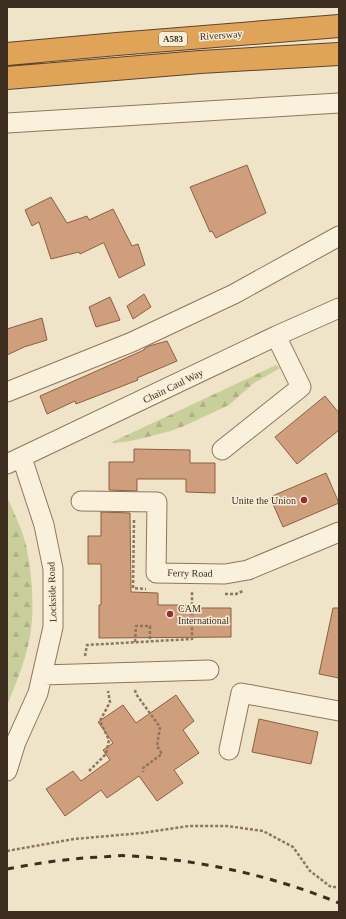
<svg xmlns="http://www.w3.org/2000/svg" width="346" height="919" viewBox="0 0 346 919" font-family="Georgia,serif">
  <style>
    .forest { fill: url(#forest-firs) }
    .building { fill: #cf9f7d; stroke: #8d5f41 }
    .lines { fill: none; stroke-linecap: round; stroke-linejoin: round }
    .minor-casing { stroke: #8d765c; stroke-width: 21 }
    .highway-casing { stroke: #5b4430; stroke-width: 24 }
    .path { stroke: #8d765c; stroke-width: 2.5; stroke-dasharray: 3 2; stroke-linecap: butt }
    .minor { stroke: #faf1dc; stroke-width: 19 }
    .highway { stroke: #e0a458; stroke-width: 22 }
    .rail { stroke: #3d2e20; stroke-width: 3; stroke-dasharray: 7 7; stroke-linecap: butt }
    .poi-dot { fill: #9e2a2b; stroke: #f7eed8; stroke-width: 1.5 }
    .labels { text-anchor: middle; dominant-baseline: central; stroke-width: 3; stroke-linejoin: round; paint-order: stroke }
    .shield { fill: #f7eed8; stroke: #756857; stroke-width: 1 }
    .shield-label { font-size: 9px; font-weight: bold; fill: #3d2e20 }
    .street-label { font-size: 10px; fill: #3d2e20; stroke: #f7eed8 }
    .poi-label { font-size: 10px; fill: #3d2e20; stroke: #f7eed8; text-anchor: end }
  </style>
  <defs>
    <pattern id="forest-firs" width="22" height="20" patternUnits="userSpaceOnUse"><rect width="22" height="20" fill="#c9cf9b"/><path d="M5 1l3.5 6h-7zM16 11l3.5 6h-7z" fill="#aeb285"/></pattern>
  </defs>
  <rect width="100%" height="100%" fill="#f0e4c8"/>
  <path class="forest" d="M276,365L280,368L254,383L229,405L184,426L171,431L140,439L124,442L110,443Z
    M7,497C14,513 22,529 26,545C32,573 35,608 30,636C26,660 16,683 7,706Z"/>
  <path class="building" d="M247,165L266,213L216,238L212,231L210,232L190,187Z
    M51,197L67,223L87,216L89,220L113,209L132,246L138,244L145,265L119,278L104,243H103L80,254L79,252L51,259L39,222L32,226L25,210Z
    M144,294L151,307L133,319L127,306Z
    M110,297L120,320L96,327L89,307Z
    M42,318L47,340L24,347L7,355V329Z
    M167,341L177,361L137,378L138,380L76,404L75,401L47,414L40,396L144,350V349L149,346Z
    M325,396L339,413V430L297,464L275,437Z
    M134,449L190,450V463H215V493L186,492V479H137V491L109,490V462H134Z
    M326,473L339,503L283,527L270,497Z
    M101,512L130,513L131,592L158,593V605H186V608H231V637L99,638V605H101V564H88V536H101Z
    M333,608H339V678L319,674Z
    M176,695L194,721L183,730L199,753L174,770L183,783L157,801L139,776L107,798L101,790L65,816L46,789L73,771L81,781L110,760L103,750L113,743L98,722L123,705L136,723Z
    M259,719L318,732L311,764L252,752Z"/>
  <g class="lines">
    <defs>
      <path id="minor" d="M7,123L339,103
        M7,392L132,342L234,294L339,236
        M222,450L301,387L276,336
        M7,464L276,336L339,308
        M81,501L157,502L156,573L225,574L248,570L339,532
        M42,675L209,670
        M229,750L241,693L339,711
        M7,771L16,742L38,693L53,627V569L44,525L22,458"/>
      <path id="highway" d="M7,54L117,44L339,26
        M7,78L200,62L339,54"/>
    </defs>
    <use href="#minor" class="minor-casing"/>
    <use href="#highway" class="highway-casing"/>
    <path class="path" d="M134,520L133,588L146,589
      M225,594H236L243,591
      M135,642L136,626H150V641
      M85,656L87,645L192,639V592
      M135,690L136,694L160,727L157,746L162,754L143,768V772
      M89,771L106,754L109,740L100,721L110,702L108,691
      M7,851L74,839L142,833L189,826H227L263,831L293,847L310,871L331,887H339"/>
    <use href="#minor" class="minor"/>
    <use href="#highway" class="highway"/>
    <path class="rail" d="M7,869C39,863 71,858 103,857C112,856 121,855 130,856C202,860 273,876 339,903"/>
  </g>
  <g class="poi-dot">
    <circle cx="304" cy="500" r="4"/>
    <circle cx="170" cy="614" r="4"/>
  </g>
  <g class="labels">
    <rect class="shield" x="159" y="32" width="28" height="14" rx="3"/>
    <g class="shield-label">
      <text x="173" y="39">A583</text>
    </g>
    <g class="street-label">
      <text transform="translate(221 35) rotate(-4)">Riversway</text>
      <text transform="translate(173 386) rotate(-26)">Chain Caul Way</text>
      <text transform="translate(190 573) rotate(1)">Ferry Road</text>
      <text transform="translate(52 592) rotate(-92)">Lockside Road</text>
    </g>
    <g class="poi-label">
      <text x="296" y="500">Unite the Union</text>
      <text x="178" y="608" text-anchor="start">CAM<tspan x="178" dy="12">International</tspan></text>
    </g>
  </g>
  <rect width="346" height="919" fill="none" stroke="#3d2e20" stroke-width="16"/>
</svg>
